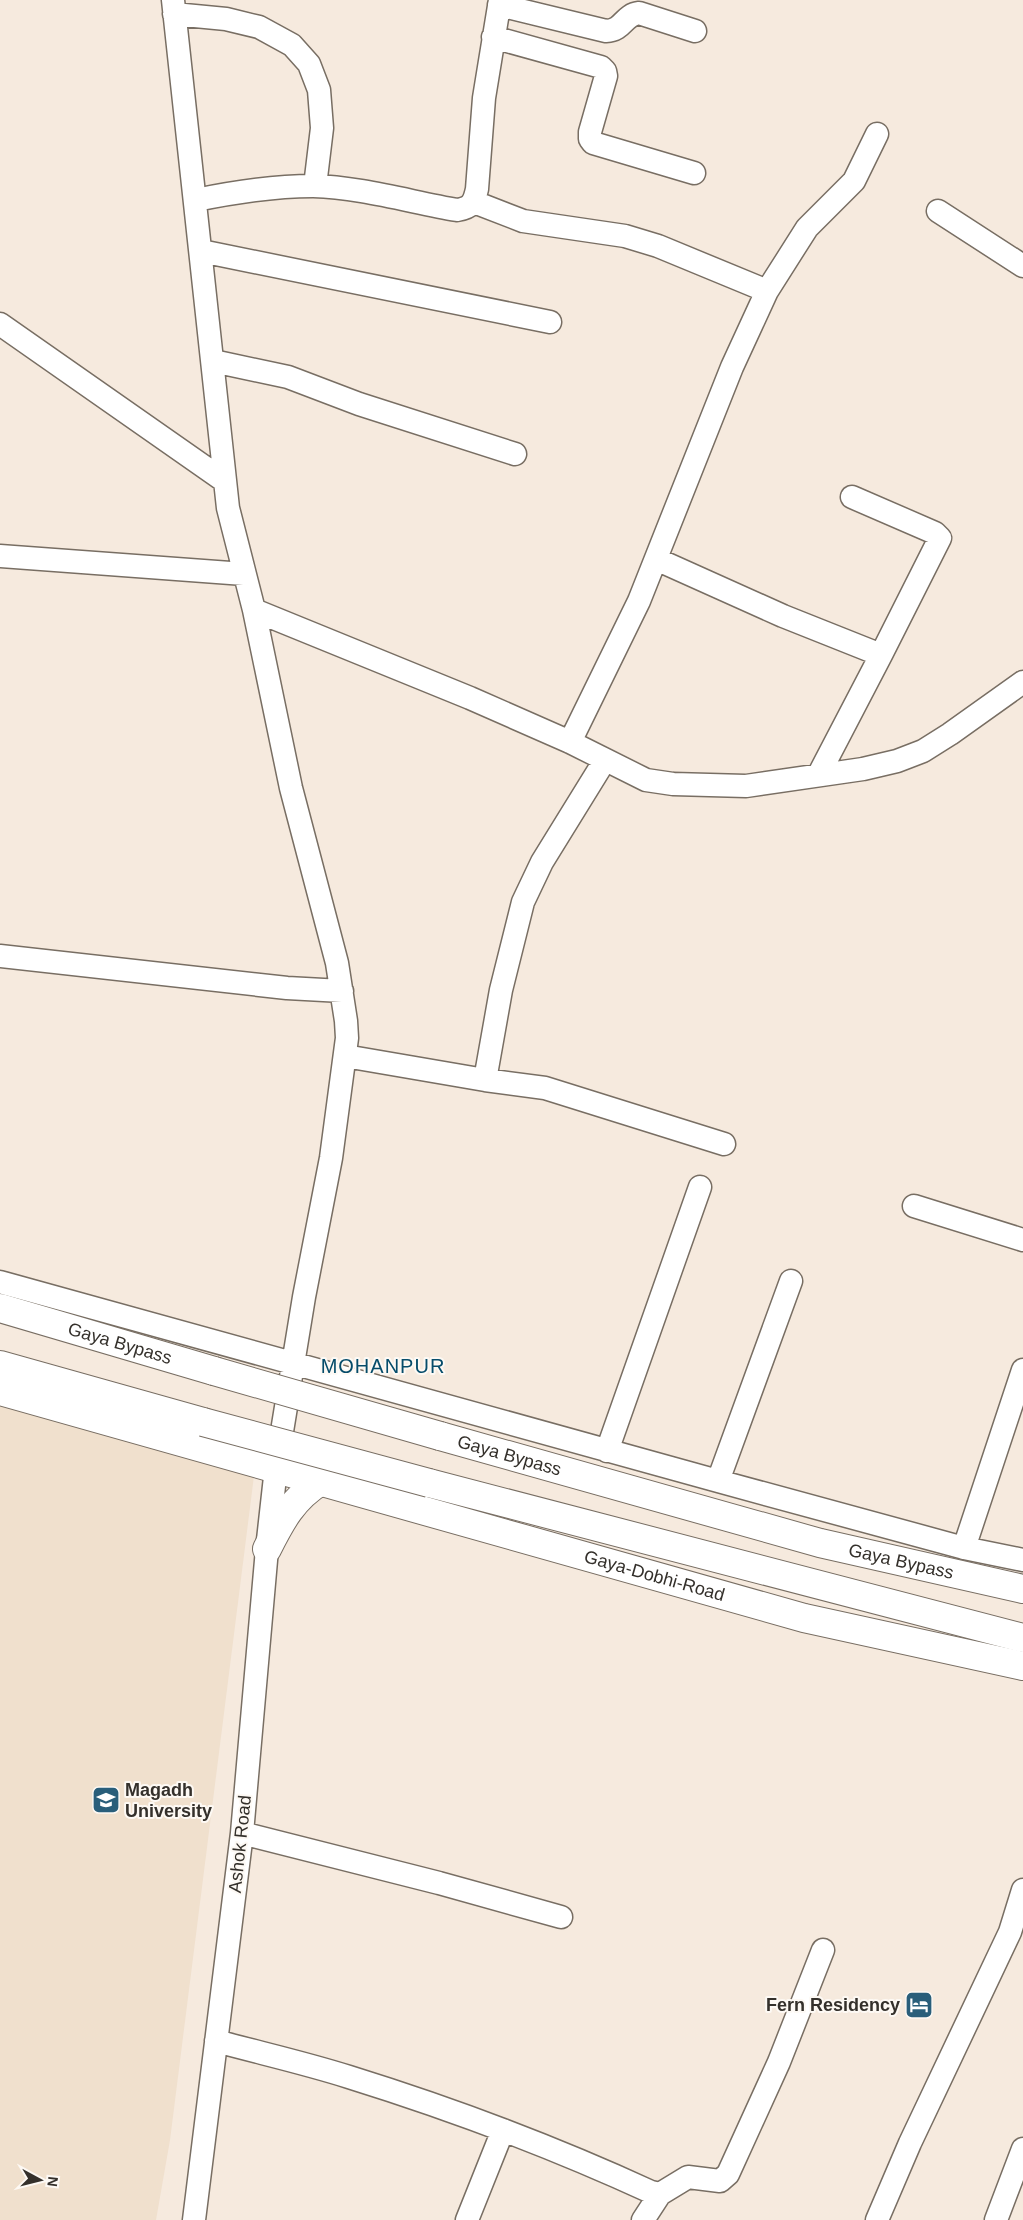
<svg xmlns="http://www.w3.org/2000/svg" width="1023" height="2220" viewBox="0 0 1023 2220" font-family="Helvetica,sans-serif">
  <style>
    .built { fill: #f0e0cd }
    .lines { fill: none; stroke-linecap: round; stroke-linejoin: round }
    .minor-casing { stroke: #786e63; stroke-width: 25 }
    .major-casing { stroke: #786e63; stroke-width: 30 }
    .highway-casing { stroke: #786e63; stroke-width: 30 }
    .minor { stroke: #fff; stroke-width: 22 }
    .major { stroke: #fff; stroke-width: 28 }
    .highway { stroke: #fff; stroke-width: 28 }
    .highway-bridge-casing { stroke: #786e63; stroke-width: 30; stroke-linecap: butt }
    .highway-bridge { stroke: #fff; stroke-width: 28 }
    .labels { text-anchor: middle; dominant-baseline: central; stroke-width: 4; stroke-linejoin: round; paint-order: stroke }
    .street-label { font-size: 18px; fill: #34302b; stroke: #fdf9f4 }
    .poi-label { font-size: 18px; font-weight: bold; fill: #34302b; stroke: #fdf9f4; text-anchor: start }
    .quarter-label { font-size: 20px; letter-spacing: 1px; fill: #064c6a; stroke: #fdf9f4 }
  </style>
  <rect width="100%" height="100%" fill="#f6eade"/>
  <path class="built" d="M0,1393L256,1460L170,2140L156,2220H0Z"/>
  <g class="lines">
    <defs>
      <path id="minor" d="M173,0L228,508L254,610L291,788L337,963L346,1021L347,1038L331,1158L304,1297L276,1468L267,1549L242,1833L194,2220
        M499,5L606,31C624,30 623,15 639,13L695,31
        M174,14L226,19L259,27L292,45L309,64L319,90L322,128L315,186
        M493,37L601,67L605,71L606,76L590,132V139L593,143L694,173
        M196,200C235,192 273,186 313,186C359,187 411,202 457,210C471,208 474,203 477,189L484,98L500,0
        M474,202L523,221L625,236L658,246L767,291
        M938,211L1023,266
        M201,251L550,322
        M0,324L223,480
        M213,361L288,377L359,404L515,454
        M0,556L244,574
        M656,559L783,616L881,655
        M254,610L470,698L570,742L646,780L673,784L746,786L863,769L897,761L923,751L950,734L1023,682
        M570,742L639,601L732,367L767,291L807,228L854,181L877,134
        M819,774L881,655L940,538L935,533L852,497
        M0,956L287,988L342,991
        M345,1056L485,1080L545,1088L724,1144
        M485,1080L501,990L523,902L542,862L605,760
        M914,1206L1023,1240
        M0,1282L718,1481L964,1548L1023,1560
        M607,1451L700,1187
        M718,1481L791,1281
        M964,1548L1023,1370
        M242,1833L439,1883L561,1917
        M216,2041C260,2053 305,2063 349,2077C452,2109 553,2147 651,2192L660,2194L688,2177L720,2181L728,2174L779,2062L823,1950
        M467,2220L503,2130
        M643,2220L660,2194
        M877,2220L910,2143L1010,1932L1023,1890
        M996,2220L1023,2149"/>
      <g id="major">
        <path id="s1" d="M0,1391L804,1618L1023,1666"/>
        <path d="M267,1549C281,1521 293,1498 321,1481"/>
      </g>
      <g id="highway">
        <path id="s2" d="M0,1308L214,1371"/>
        <path d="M0,1365L203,1422"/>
        <path id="s3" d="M440,1436L820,1543L1023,1589"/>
        <path d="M429,1483L1023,1638"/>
      </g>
    </defs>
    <use href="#minor" class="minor-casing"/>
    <use href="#major" class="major-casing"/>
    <use href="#highway" class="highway-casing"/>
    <use href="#minor" class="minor"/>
    <use href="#major" class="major"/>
    <use href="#highway" class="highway"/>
    <defs>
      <path id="highway-bridge" d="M214,1371L440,1436
        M203,1422L429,1483"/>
    </defs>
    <use href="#highway-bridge" class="highway-bridge-casing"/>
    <use href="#highway-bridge" class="highway-bridge"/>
  </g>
  <defs>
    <symbol id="university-square" viewBox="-11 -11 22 22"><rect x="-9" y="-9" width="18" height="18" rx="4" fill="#295e7a" stroke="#fdf9f4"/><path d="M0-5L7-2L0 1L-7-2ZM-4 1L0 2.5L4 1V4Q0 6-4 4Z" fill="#fff"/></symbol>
    <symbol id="hotel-square" viewBox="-11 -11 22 22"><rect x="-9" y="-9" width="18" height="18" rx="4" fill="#295e7a" stroke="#fdf9f4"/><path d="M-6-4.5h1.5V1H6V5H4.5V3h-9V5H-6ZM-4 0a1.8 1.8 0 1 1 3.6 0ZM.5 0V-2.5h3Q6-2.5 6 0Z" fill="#fff"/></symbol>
  </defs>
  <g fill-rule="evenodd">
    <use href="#university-square" x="90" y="1784" width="32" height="32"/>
    <use href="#hotel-square" x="903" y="1989" width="32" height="32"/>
  </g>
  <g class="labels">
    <g class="street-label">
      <text stroke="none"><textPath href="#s2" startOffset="125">Gaya Bypass</textPath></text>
      <text stroke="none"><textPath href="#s3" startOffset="72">Gaya Bypass</textPath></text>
      <text stroke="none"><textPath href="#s3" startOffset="478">Gaya Bypass</textPath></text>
      <text stroke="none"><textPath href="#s1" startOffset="680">Gaya-Dobhi-Road</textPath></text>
      <text transform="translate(240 1844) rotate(-84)">Ashok Road</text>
    </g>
    <g class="poi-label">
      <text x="125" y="1790">Magadh<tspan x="125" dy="21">University</tspan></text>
      <text x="900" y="2005" text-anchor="end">Fern Residency</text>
    </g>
    <g class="quarter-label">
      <text x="383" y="1366">MOHANPUR</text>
    </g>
  </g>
  <g transform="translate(40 2180) rotate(97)" stroke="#fdf9f4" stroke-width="4" paint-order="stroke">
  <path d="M0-4L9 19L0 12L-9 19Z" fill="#34302b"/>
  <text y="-8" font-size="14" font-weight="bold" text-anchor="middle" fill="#34302b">N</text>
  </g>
</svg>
